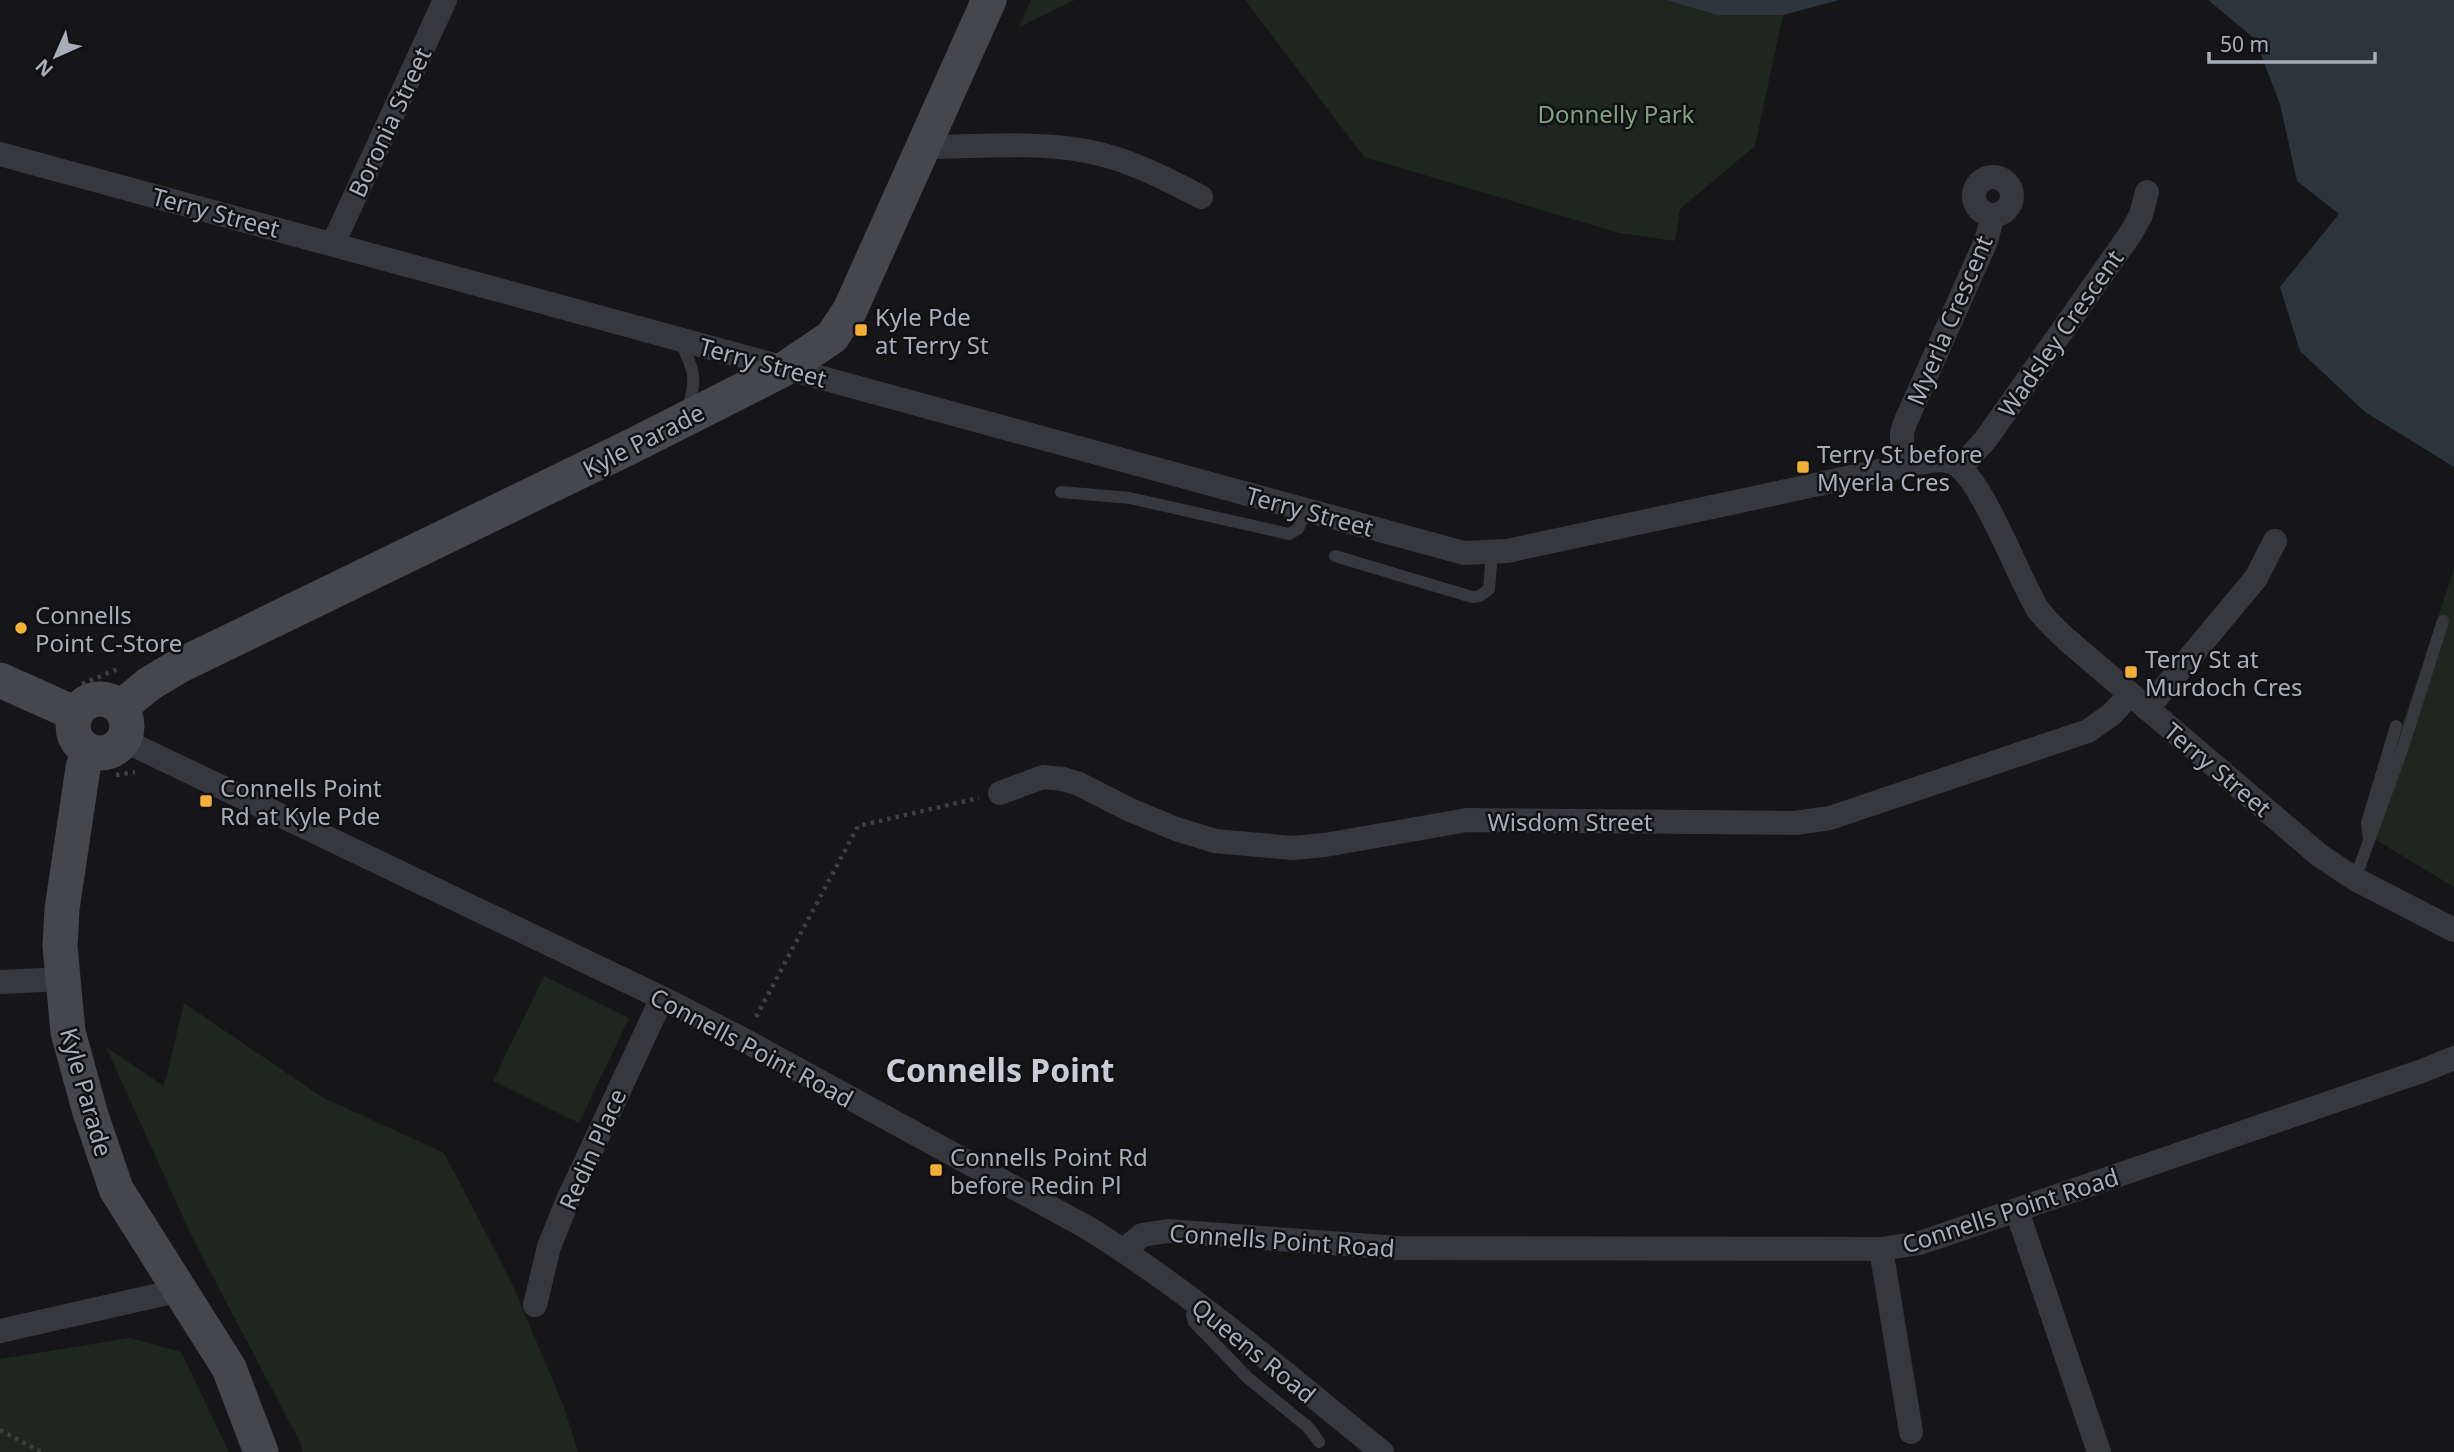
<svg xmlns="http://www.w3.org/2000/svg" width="2454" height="1452" viewBox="0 0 2454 1452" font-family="'Noto Sans',sans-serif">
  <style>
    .green { fill: #1e261f }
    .water { fill: #2c353c }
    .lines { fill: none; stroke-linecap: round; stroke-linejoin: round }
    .path { stroke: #3d3f44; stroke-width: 4.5; stroke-dasharray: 3.5 5; stroke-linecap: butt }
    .lane { stroke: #37383d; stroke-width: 12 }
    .street { stroke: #37383d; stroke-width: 24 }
    .secondary { stroke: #45474d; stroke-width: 35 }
    .poi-dot { fill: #f2b134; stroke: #111113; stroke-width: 2.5 }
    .labels { text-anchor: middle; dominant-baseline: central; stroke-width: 5; stroke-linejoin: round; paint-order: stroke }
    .park-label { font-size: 24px; fill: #7fa381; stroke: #111113 }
    .street-label { font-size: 24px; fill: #a8adb8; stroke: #111113 }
    .poi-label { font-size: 24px; fill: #a8adb8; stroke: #111113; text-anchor: start }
    .district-label { font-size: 32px; font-weight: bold; fill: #c9ccd4; stroke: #111113 }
  </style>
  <rect width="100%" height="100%" fill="#161618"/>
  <path class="green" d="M1031,0H1075L1019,27Z
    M1245,0H1666L1717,15H1783L1755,146L1680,209L1675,241L1619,233L1364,157Z
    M2454,569V887L2366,834Z
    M544,976L629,1018L579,1123L493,1081Z
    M184,1003L322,1097L444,1153L510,1279L564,1407L578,1452H302L301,1444L192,1237L106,1047L164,1086Z
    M130,1338L181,1352L229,1452H0V1359Z"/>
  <path class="water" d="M1666,0H1839L1783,15H1717Z
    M2208,0H2454V467L2365,412L2300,351L2280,287L2339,214L2297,181L2280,104L2255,39Z"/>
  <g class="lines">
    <path class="path" d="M82,684L118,669
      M116,775L135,772
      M756,1017L858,826L979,798
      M0,1430L41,1452"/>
    <path class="lane" d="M680,341C694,369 698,379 687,410
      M1061,492L1130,498L1289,534L1298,529L1307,510
      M1335,556L1472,597L1480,596L1489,589L1492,553
      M2369,839L2367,823L2396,726
      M2355,879L2403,747L2443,621
      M1195,1302L1192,1315L1194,1322L1248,1378L1309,1428L1319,1442"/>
    <path class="street" d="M924,147C977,147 1033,141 1086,151C1126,158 1165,178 1201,197
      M0,154L1464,553L1507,551L1903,466C1918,464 1936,457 1951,462C1979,470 2019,579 2037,608C2045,620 2056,629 2066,639L2319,855L2355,879L2454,930
      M1974 196a19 19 0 1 1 38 0a19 19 0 1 1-38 0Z
      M333,244L445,0
      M1903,466L1902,433L1905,423L1986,241L1993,215
      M1961,467L1986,439L2131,233L2141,215L2147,192
      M2147,709L2256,578L2275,541
      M123,740L662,998L744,1040L1088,1228C1193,1293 1286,1375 1382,1452
      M1000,793L1043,777L1063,779L1079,784L1128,809L1176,829L1215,841L1293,848L1325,845L1467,820L1795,823L1830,818L2088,731L2112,714L2130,694
      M0,982L63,979
      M2017,1211L2099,1452
      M1881,1249L1911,1432
      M1124,1250L1142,1235L1168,1231L1398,1248L1881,1249L1920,1243L2422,1071L2454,1058
      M535,1305L549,1247L567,1202L662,998
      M0,1331L181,1290"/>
    <path class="secondary" d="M0,680L76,714
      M73 726a27 27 0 1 1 54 0a27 27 0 1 1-54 0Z
      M120,708L149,684L179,666L632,446L786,368L832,337L850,310L989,0
      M88,750L83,768L62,909L60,946L68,1032L90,1112L116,1189L229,1368L261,1452"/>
  </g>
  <g class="poi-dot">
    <rect x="854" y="323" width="14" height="14" rx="3.5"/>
    <rect x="1796" y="460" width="14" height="14" rx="3.5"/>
    <circle cx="21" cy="628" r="7"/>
    <rect x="2124" y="665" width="14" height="14" rx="3.5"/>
    <rect x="199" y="794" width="14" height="14" rx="3.5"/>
    <rect x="929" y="1163" width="14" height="14" rx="3.5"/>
  </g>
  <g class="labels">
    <g class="park-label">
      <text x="1616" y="113">Donnelly Park</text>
    </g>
    <g class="street-label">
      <text transform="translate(389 122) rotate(-65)">Boronia Street</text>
      <text transform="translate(216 212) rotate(15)">Terry Street</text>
      <text transform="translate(1949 320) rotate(-67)">Myerla Crescent</text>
      <text transform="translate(2060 333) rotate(-55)">Wadsley Crescent</text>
      <text transform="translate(763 362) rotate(15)">Terry Street</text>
      <text transform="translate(643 440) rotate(-27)">Kyle Parade</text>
      <text transform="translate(1310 511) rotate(15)">Terry Street</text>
      <text transform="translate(2218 769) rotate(40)">Terry Street</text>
      <text x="1570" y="821">Wisdom Street</text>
      <text transform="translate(752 1047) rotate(28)">Connells Point Road</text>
      <text transform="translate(87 1092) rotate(74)">Kyle Parade</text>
      <text transform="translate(592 1149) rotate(-66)">Redin Place</text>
      <text transform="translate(2010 1210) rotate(-18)">Connells Point Road</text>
      <text transform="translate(1282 1240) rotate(4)">Connells Point Road</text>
      <text transform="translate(1254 1350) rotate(39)">Queens Road</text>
    </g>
    <g class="poi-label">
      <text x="875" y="316">Kyle Pde<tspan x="875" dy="28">at Terry St</tspan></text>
      <text x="1817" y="453">Terry St before<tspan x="1817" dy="28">Myerla Cres</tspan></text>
      <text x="35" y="614">Connells<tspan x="35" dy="28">Point C-Store</tspan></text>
      <text x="2145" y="658">Terry St at<tspan x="2145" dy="28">Murdoch Cres</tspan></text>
      <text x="220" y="787">Connells Point<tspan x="220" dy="28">Rd at Kyle Pde</tspan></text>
      <text x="950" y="1156">Connells Point Rd<tspan x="950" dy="28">before Redin Pl</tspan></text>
    </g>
    <g class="district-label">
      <text x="1000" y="1069">Connells Point</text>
    </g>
  </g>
  <g transform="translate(56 56) rotate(225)" stroke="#111113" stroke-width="5" paint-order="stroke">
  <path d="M0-5L12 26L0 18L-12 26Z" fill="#a8adb8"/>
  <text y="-10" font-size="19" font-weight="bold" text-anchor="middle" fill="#a8adb8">N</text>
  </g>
  <path d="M2209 52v10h166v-10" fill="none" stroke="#a8adb8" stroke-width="3.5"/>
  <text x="2220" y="52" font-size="21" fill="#a8adb8" stroke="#111113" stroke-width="5" paint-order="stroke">50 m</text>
</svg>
